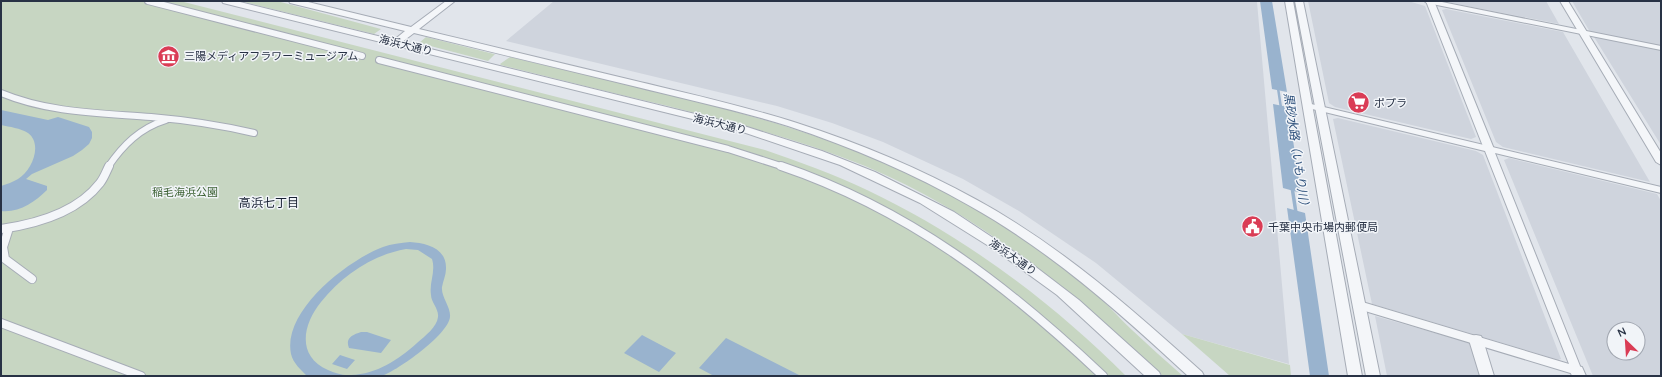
<svg xmlns="http://www.w3.org/2000/svg" width="1662" height="377" viewBox="0 0 1662 377" font-family="Quicksand,'Noto Sans JP',sans-serif">
  <style>
    .built { fill: #cfd4dd; fill-rule: evenodd }
    .green { fill: #c7d6c2 }
    .water { fill: #99b3ce; fill-rule: evenodd }
    .lines { fill: none; stroke-linecap: round; stroke-linejoin: round }
    .stream-far1 { stroke: #99b3ce; stroke-width: 2.5 }
    .stream { stroke: #99b3ce; stroke-width: 3.5 }
    .pedestrian-far1-casing { stroke: #a6acb6; stroke-width: 8 }
    .pedestrian-casing { stroke: #a6acb6; stroke-width: 10 }
    .minor-casing { stroke: #a6acb6; stroke-width: 2 }
    .tertiary-casing { stroke: #a6acb6; stroke-width: 2 }
    .pedestrian-far1 { stroke: #f4f6f9; stroke-width: 6 }
    .pedestrian { stroke: #f4f6f9; stroke-width: 8 }
    .minor { fill: #f4f6f9; fill-rule: evenodd }
    .tertiary { fill: #f4f6f9; fill-rule: evenodd }
    .labels { text-anchor: middle; dominant-baseline: central; stroke-width: 3; stroke-linejoin: round; paint-order: stroke }
    .street-label { font-size: 11px; fill: #283245; stroke: #f1f4f8 }
    .poi-label { font-size: 11px; fill: #283245; stroke: #f1f4f8; text-anchor: start }
    .park-label { font-size: 11px; fill: #3d6234; stroke: #f1f4f8 }
    .water-label { font-size: 12px; font-style: italic; fill: #2e517c; stroke: #f1f4f8 }
    .neighbourhood-label { font-size: 12px; fill: #1a2335; stroke: #f1f4f8 }
  </style>
  <rect width="100%" height="100%" fill="#e1e5eb"/>
  <path class="built" d="M554,1L1257,2L1289,364L1182,334L1096,263L1019,211L963,179L883,142L832,123L777,106L506,41Z
    M1308,1H1408L1425,6L1476,137L1471,139L1335,107L1329,103Z
    M1442,1H1546L1559,24Z
    M1572,1H1661V46L1590,32Z
    M1446,9L1563,32L1650,182L1503,147L1496,142L1442,10Z
    M1594,37L1661,50V145Z
    M1338,118L1476,151L1483,155L1561,359L1558,360L1372,304L1333,119Z
    M1509,158L1657,194L1661,201V376H1593L1504,160ZM1614,329H1638V353H1614Z
    M1375,316L1467,342L1474,346L1482,376H1387Z"/>
  <path class="green" d="M1,1H180L765,150C799,162 834,174 867,190C962,235 1051,301 1126,376H1Z
    M240,1H277L381,29L374,34Z
    M426,37L494,54H495L488,61L419,43Z
    M510,57C671,96 839,125 982,213C1020,236 1058,261 1091,290C1106,302 1118,317 1132,330C1149,346 1166,361 1183,376H1163C1074,292 979,214 865,166C801,140 735,123 668,106C612,93 557,79 501,65L500,64Z
    M1182,334L1290,365L1291,376H1230Z"/>
  <path class="water" d="M1260,1H1272L1287,92L1272,89Z
    M1273,104L1288,107L1301,193L1283,188Z
    M1,110L48,120L58,117L89,127L92,132V138L89,144L82,150L73,156L32,174L26,179L47,186V190C35,202 19,213 1,211V186C7,184 13,182 18,179C32,171 43,144 28,133C20,128 10,127 1,125Z
    M1287,208L1305,213L1329,376H1310Z
    M410,242C426,243 447,248 446,269C446,275 443,281 442,287C441,297 451,307 450,317C448,335 398,370 382,376H307C301,370 293,363 291,354C282,311 348,260 383,247C391,244 401,243 410,242ZM406,249L418,250L432,259C436,272 429,282 431,295C431,302 439,309 438,317C437,327 425,336 417,343C398,360 377,374 351,375C343,376 335,373 328,370C296,356 303,324 321,302C343,275 372,255 406,249Z
    M361,332H367L391,340L381,353L349,348C345,338 352,335 361,332Z
    M642,335L676,353L659,372L624,353Z
    M726,338L799,375L714,376L699,368Z
    M340,355L355,360L347,369L332,364Z"/>
  <g class="lines">
    <path class="stream-far1" d="M1278,88L1281,108"/>
    <path class="stream" d="M1292,187L1296,213"/>
    <defs>
      <path id="pedestrian-far1" d="M148,1L362,56
        M379,60L728,149L784,167
        M1,93C49,113 100,113 151,117C186,120 220,125 254,133
        M108,167C123,145 140,128 166,120"/>
      <path id="pedestrian" d="M781,166C908,209 1007,285 1103,376
        M9,228L3,247L5,259L32,279
        M1,229C36,224 77,213 100,183C104,178 106,172 109,166
        M1,323L141,376"/>
      <path id="minor" d="M1424,1H1437L1661,46V50L1427,3Z
        M1304,103H1307L1661,187V193L1495,153L1582,371L1581,374L1577,375L1355,308L1354,305L1355,302L1359,301L1569,364L1485,151L1304,107L1303,105Z"/>
      <path id="tertiary" d="M222,1H236L394,40L405,31L290,3L289,1H304L411,27L446,1H455L419,29C492,46 564,64 636,81C690,94 744,106 797,123C859,143 919,168 977,200C1061,246 1131,308 1202,372L1204,376H1188C1120,313 1052,252 970,206C913,173 851,147 788,126C737,110 685,99 633,86C560,69 487,51 414,33L402,42L744,126L822,151L875,172L954,212L1028,261L1079,300L1159,372L1161,376H1145L1057,295L995,250L920,203L840,165L737,130L223,3Z
        M1285,1H1293L1362,376H1348Z
        M1295,1H1303L1380,376H1366Z
        M1426,1H1434L1494,149L1493,151H1485L1484,149Z
        M1560,1H1568L1661,153V165L1656,162Z
        M1476,335L1481,336L1483,340L1494,376H1480L1469,340L1471,336Z
        M1577,366L1582,367L1586,376H1572L1570,371L1572,367Z"/>
    </defs>
    <use href="#pedestrian-far1" class="pedestrian-far1-casing"/>
    <use href="#pedestrian" class="pedestrian-casing"/>
    <use href="#minor" class="minor-casing"/>
    <use href="#tertiary" class="tertiary-casing"/>
    <use href="#pedestrian-far1" class="pedestrian-far1"/>
    <use href="#pedestrian" class="pedestrian"/>
    <use href="#minor" class="minor"/>
    <use href="#tertiary" class="tertiary"/>
  </g>
  <defs>
    <symbol id="museum-disc" viewBox="-11 -11 22 22"><circle r="9.5" fill="#da3c55" stroke="#f1f4f8"/><path d="M0-6L6-3V-2H-6V-3ZM-5-1h2V3h-2ZM-1-1h2V3h-2ZM3-1h2V3H3ZM-6 4H6V6H-6Z" fill="#fff"/></symbol>
    <symbol id="supermarket-disc" viewBox="-11 -11 22 22"><circle r="9.5" fill="#da3c55" stroke="#f1f4f8"/><path d="M-6-5.5h2.5l.6 2H6L4.5 2H-2.5L-4.4-4H-6ZM-1.5 3.2a1.3 1.3 0 1 0 .1 0ZM3 3.2a1.3 1.3 0 1 0 .1 0Z" fill="#fff"/></symbol>
    <symbol id="civic-disc" viewBox="-11 -11 22 22"><circle r="9.5" fill="#da3c55" stroke="#f1f4f8"/><path d="M-.6-6.5H3V-4.5H.6V-3L4-1V1h2V6H-6V1h2V-1L-.6-3ZM-1.2 2.5V6h2.4V2.5Z" fill="#fff"/></symbol>
  </defs>
  <g fill-rule="evenodd">
    <use href="#museum-disc" x="156" y="44" width="25" height="25"/>
    <use href="#supermarket-disc" x="1346" y="90" width="25" height="25"/>
    <use href="#civic-disc" x="1240" y="214" width="25" height="25"/>
  </g>
  <g class="labels">
    <g class="street-label">
      <text transform="translate(406 45) rotate(14)">海浜大通り</text>
      <text transform="translate(720 124) rotate(14)">海浜大通り</text>
      <text transform="translate(1013 257) rotate(35)">海浜大通り</text>
    </g>
    <g class="poi-label">
      <text x="184" y="56">三陽メディアフラワーミュージアム</text>
      <text x="1374" y="103">ポプラ</text>
      <text x="1268" y="227">千葉中央市場内郵便局</text>
    </g>
    <g class="park-label">
      <text x="185" y="192">稲毛海浜公園</text>
    </g>
    <g class="water-label">
      <text transform="translate(1297 152) rotate(82)">黒砂水路（いもり川）</text>
    </g>
    <g class="neighbourhood-label">
      <text x="269" y="202">高浜七丁目</text>
    </g>
  </g>
  <rect width="1662" height="377" fill="none" stroke="#283245" stroke-width="4"/>
  <g transform="translate(1626 341) rotate(335)"><circle r="19" fill="#f1f4f8" stroke="#a1a6b0"/>
  <path d="M0-3L7 15L0 10L-7 15Z" fill="#da3c55"/>
  <text y="-6" font-size="11" font-weight="bold" text-anchor="middle" fill="#283245">N</text>
  </g>
</svg>
